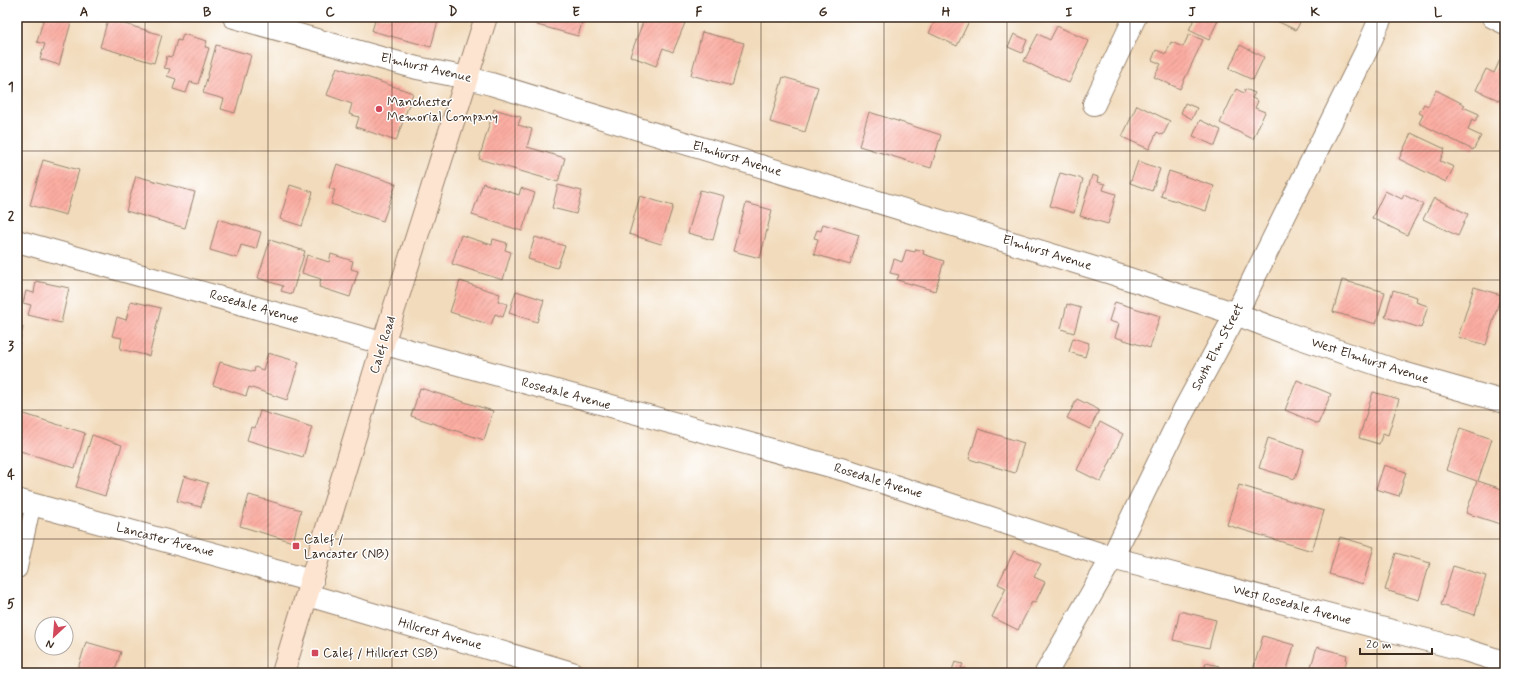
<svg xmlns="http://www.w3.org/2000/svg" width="1522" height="690" viewBox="0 0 1522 690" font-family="Mynerve,sans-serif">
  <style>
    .building { fill: url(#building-hatch) }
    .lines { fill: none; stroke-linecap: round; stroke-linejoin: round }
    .lane-casing { stroke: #96826d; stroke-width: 17 }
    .street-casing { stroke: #96826d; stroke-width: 24 }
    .secondary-casing { stroke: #96826d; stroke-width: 24 }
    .lane { stroke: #fff; stroke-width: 15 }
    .street { stroke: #fff; stroke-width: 22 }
    .secondary { stroke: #fde4d0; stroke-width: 22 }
    .grid { fill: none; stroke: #3b2a1e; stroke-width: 1; stroke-opacity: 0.55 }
    .poi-dot { fill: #d1495b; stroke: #fff; stroke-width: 1.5 }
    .labels { text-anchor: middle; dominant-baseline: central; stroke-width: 3; stroke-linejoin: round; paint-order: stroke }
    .street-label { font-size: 13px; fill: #3b2a1e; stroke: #fff }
    .poi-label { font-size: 13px; fill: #3b2a1e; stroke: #fff; text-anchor: start }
    .neatline { fill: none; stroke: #3b2a1e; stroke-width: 1.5 }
    .grid-label { font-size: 13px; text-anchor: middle; font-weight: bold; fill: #3b2a1e }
  </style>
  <defs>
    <pattern id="building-hatch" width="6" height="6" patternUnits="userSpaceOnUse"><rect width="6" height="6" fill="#fbada2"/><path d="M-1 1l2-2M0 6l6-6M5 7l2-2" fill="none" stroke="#d8958b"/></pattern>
  </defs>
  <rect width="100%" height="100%" fill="#fff"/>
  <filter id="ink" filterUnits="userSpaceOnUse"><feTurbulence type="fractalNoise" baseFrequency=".025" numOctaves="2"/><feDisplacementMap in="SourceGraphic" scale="8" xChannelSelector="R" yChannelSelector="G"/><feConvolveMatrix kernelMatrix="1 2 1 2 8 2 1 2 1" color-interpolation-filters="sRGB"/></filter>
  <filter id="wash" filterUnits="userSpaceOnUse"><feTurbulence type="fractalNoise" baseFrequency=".012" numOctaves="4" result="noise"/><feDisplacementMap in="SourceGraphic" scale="16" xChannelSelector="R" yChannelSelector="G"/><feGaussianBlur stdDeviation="0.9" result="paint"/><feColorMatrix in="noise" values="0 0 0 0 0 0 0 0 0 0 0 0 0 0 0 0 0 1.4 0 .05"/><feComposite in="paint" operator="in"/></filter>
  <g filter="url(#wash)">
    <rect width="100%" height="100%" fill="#f2dbbc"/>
    <g id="blocks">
      <path class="building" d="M17,17H21L17,30Z
        M44,17H64L72,19L59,65L40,59L45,44L37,42Z
        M376,17H439L431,47L372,31Z
        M539,17H584L578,36L537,25Z
        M645,17H680L679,20L685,23L673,52L663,48L656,66L630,56Z
        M937,17H971L957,46L929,33Z
        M1195,17L1219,18L1209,40L1189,30Z
        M1268,17H1303L1296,30Z
        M108,19L162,35L154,63L100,47Z
        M1057,26L1089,41L1069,83L1024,61L1038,34L1050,40Z
        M702,32L744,43L732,86L691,75Z
        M183,34L207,41L205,47L209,48L198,84L190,82L186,93L173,89L176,79L167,76L170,69L164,68L167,56L172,57L177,40L181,41Z
        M1014,34L1027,40L1022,53L1008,47Z
        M1189,34L1203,40L1180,89L1154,77L1161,64L1152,60L1156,50L1166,54L1171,42L1183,47Z
        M216,45L251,55L235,113L221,109L224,99L203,93Z
        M1240,45L1264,57L1253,80L1229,69Z
        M1505,49V103L1476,90L1486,69L1494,73Z
        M337,67L413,93L396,141L356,127L359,117L349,114L352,104L327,95Z
        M783,77L818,87L805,132L770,122Z
        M1236,89L1244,93L1245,89L1255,93L1252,98L1258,101L1255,108L1265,112L1253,139L1220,123Z
        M1436,90L1465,105L1463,107L1479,114L1475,121L1472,119L1468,130L1481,136L1473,150L1419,123L1423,115L1419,113L1424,104L1428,106Z
        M1185,103L1197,108L1192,119L1181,113Z
        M1137,105L1170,121L1163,135L1157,132L1149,149L1122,137Z
        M494,109L521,117L518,125L532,129L527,147L565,158L558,182L479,159Z
        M869,112L941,135L931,168L859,146Z
        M1200,120L1221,130L1215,146L1193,136Z
        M1411,133L1445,149L1440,161L1454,167L1446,182L1399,159Z
        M43,160L79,170L66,215L30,205Z
        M1138,161L1160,169L1152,191L1130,183Z
        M337,164L396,184L383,221L331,204L335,190L329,188Z
        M1169,171L1214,186L1206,211L1161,196Z
        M1060,173L1083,179L1074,213L1050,206Z
        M1092,175L1098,177L1097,182L1105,184L1103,190L1116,194L1108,224L1080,216Z
        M136,176L195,192L185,228L126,211Z
        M483,183L519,195L521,188L535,193L522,231L472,215Z
        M290,185L313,192L302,226L280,219Z
        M558,185L582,191L576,214L552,208Z
        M700,190L725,196L713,240L688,233Z
        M1385,191L1402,199L1404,195L1423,204L1407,235L1372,218Z
        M640,196L673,206L661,244L629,234Z
        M1434,198L1468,214L1458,236L1423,219Z
        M746,203L772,210L760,258L733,251Z
        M218,219L261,232L256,249L241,245L237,258L210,250Z
        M823,224L859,235L850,265L814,254L818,239L814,238L817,230L821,231Z
        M461,235L492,245L493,239L507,243L505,250L511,252L503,280L452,264Z
        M535,237L565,246L557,268L528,259Z
        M270,240L305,251L292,294L281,291L283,286L258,278Z
        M916,249L924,251L923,254L944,261L935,291L897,280L899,275L890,273L894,259L902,262L906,250L915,252Z
        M331,254L353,261L351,269L358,271L350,297L319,287L321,279L302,273L307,255L329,262Z
        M1342,280L1385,292L1376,324L1333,312Z
        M36,281L69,288L61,323L28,315L31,305L23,303L26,291L34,293Z
        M460,281L500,294L498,301L507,304L503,317L495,314L491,325L450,312Z
        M1474,287L1501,295L1486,345L1458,337Z
        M1393,290L1417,297L1416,302L1428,306L1421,328L1385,317Z
        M516,291L544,300L537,322L509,313Z
        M131,301L161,308L149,356L120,349L122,338L112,336L117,317L126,320Z
        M1115,302L1160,316L1150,348L1115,337L1119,324L1109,321Z
        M1067,304L1081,308L1074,333L1061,329Z
        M17,326L23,327L18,351H17Z
        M1073,338L1089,343L1085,357L1069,352Z
        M268,353L299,362L287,400L249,387L246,396L213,385L220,362L254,372L255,367L263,370Z
        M1297,380L1331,394L1318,424L1285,410Z
        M420,388L493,411L484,440L411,416Z
        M1373,392L1399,399L1388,435L1383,433L1379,444L1359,438Z
        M1077,399L1099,410L1090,429L1067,418Z
        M260,411L312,427L303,457L247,440L251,427L255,428Z
        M21,413L85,433L75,468L17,450V425Z
        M1100,422L1123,434L1101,482L1077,470Z
        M1460,428L1492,439L1478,481L1505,490V519L1503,525L1466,513L1477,481L1446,470Z
        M978,429L1024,443L1015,473L969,459Z
        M92,435L122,445L105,496L76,487Z
        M1268,438L1304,450L1295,479L1259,468Z
        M1384,465L1406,472L1399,496L1376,489Z
        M184,476L208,483L201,507L177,501Z
        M1239,485L1324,511L1312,551L1227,525Z
        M249,495L301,510L293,542L240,526Z
        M1340,537L1374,547L1363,584L1329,574Z
        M1014,551L1041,564L1034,577L1045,582L1035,603L1032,602L1018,630L992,617L1006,588L998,584Z
        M1396,553L1430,563L1419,600L1385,590Z
        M1453,566L1486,576L1475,615L1441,605Z
        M1180,611L1216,620L1209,648L1173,640Z
        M1263,636L1294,645L1286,673H1252Z
        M86,642L121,652L114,673H72L73,671L77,672Z
        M1317,647L1347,655L1346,659H1347L1343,673H1309Z
        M955,662L963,664L961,668L977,673H951Z
        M1206,663L1219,666L1217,673H1203Z"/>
    </g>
  </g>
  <g filter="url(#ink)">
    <use href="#blocks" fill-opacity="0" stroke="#96826d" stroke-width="1"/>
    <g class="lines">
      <defs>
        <path id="lane" d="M19,570L33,505"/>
        <path id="street" d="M234,17L417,68L468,78L491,84L1111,273L1236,314L1283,332L1403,373L1505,402
          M1493,17L1505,23
          M1094,104L1135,17
          M17,241L407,350L852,472L1112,558L1465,650L1494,659
          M17,500L312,581
          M308,595L572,673
          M1046,673L1112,558L1184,410L1236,314L1366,51L1381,17"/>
        <path id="secondary" d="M283,673L383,344L486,17"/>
      </defs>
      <use href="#lane" class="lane-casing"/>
      <use href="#street" class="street-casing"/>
      <use href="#secondary" class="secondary-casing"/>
      <use href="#lane" class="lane"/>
      <use href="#street" class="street"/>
      <use href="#secondary" class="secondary"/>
    </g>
  </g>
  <path class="grid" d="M145,17V673M268,17V673M392,17V673M515,17V673M638,17V673M761,17V673M884,17V673M1007,17V673M1130,17V673M1254,17V673M1377,17V673M17,151H1505M17,280H1505M17,410H1505M17,539H1505"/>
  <g class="poi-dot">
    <circle cx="379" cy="109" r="4"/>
    <rect x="292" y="542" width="8" height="8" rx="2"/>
    <rect x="311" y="649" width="8" height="8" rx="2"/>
  </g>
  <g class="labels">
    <g class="street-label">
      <text transform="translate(426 68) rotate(13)">Elmhurst Avenue</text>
      <text transform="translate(737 159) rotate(17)">Elmhurst Avenue</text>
      <text transform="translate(1047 253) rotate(17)">Elmhurst Avenue</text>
      <text transform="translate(254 307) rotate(16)">Rosedale Avenue</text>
      <text transform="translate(383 345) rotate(-73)">Calef Road</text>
      <text transform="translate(1218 347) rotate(-62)">South Elm Street</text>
      <text transform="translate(1370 361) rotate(18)">West Elmhurst Avenue</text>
      <text transform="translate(566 394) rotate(15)">Rosedale Avenue</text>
      <text transform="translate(878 481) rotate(17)">Rosedale Avenue</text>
      <text transform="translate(165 540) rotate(15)">Lancaster Avenue</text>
      <text transform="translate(1292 605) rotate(15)">West Rosedale Avenue</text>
      <text transform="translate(440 634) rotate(16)">Hillcrest Avenue</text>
    </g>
    <g class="poi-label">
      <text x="387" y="102">Manchester<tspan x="387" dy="15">Memorial Company</tspan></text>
      <text x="304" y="539">Calef /<tspan x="304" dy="15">Lancaster (NB)</tspan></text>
      <text x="323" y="653">Calef / Hillcrest (SB)</text>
    </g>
  </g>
  <rect width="1522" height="690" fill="none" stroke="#fff" stroke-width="44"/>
  <g transform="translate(54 636) rotate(206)"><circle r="19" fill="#ffffff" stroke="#b1aaa5"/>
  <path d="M0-3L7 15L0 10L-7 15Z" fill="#d1495b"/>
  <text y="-6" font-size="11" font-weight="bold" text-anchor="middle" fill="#3b2a1e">N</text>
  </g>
  <path d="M1360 648v6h72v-6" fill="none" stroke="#3b2a1e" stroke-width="2"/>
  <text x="1366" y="648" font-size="12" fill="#3b2a1e" stroke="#ffffff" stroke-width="3" paint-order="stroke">20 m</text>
  <rect x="22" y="22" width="1478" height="646" class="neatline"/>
  <g class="grid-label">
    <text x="84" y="16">A</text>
    <text x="207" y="16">B</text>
    <text x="330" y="16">C</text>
    <text x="453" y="16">D</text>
    <text x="576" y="16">E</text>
    <text x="699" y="16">F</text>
    <text x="823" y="16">G</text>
    <text x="946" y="16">H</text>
    <text x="1069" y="16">I</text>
    <text x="1192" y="16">J</text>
    <text x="1315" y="16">K</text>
    <text x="1438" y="16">L</text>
    <text x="11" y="91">1</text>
    <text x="11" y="220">2</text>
    <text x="11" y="350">3</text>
    <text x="11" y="479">4</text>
    <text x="11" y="608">5</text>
  </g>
</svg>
